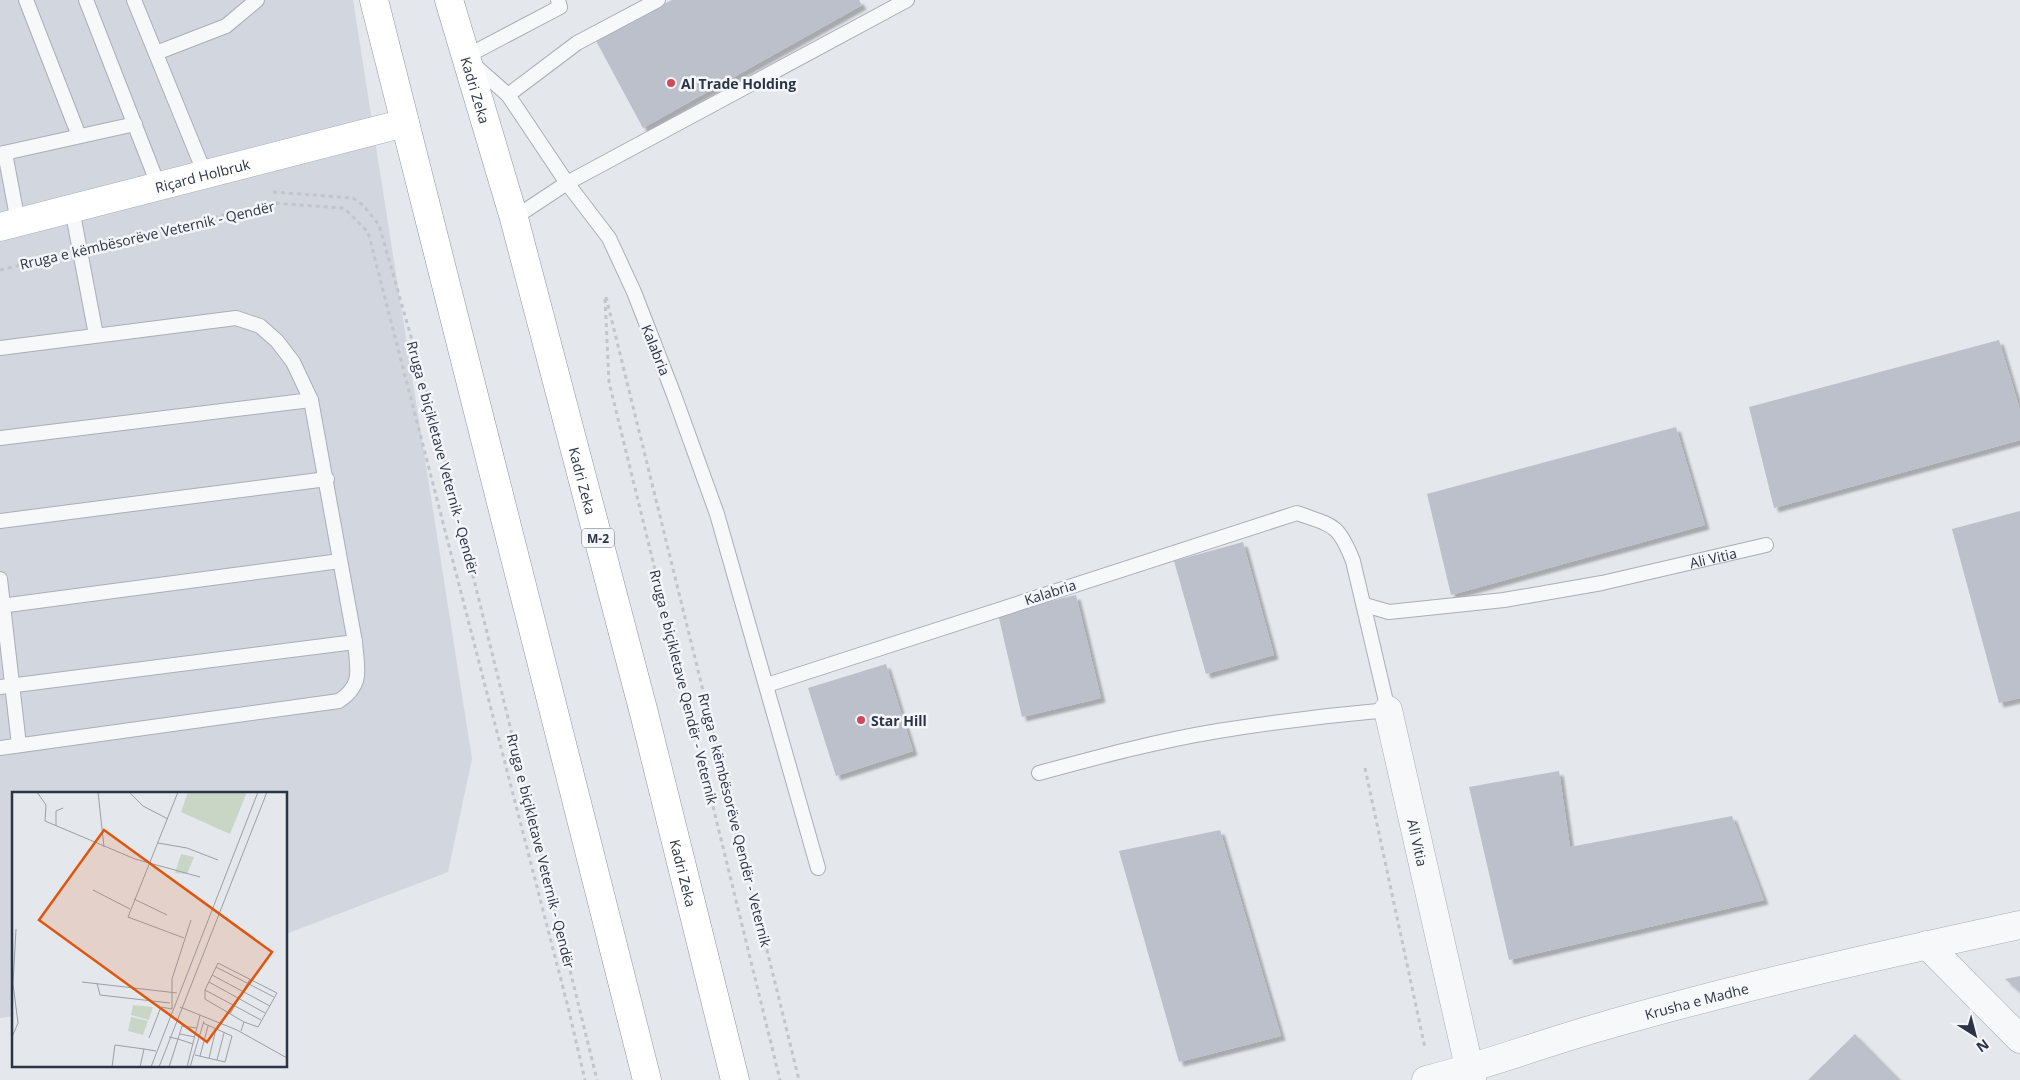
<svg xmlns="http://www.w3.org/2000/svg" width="2020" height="1080" viewBox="0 0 2020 1080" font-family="'Open Sans',sans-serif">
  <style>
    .built { fill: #d2d6de }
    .building { fill: #bbc0ca; filter: url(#shadow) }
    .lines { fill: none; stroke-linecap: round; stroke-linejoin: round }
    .lane-casing { stroke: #a9aeb7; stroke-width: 16 }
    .street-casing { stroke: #a9aeb7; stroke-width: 29 }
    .secondary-casing { stroke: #a9aeb7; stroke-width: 29 }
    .highway-casing { stroke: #8b94a3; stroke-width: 29 }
    .path { stroke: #c2c5cb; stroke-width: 3; stroke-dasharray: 4 4; stroke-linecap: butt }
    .lane { stroke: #f7f8fa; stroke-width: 14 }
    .street { stroke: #f7f8fa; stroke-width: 28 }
    .secondary { stroke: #fff; stroke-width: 28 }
    .highway { stroke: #fff; stroke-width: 28 }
    .poi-dot { fill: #d1495b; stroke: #f4f6f9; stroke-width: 2 }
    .labels { text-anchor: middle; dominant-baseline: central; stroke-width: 5; stroke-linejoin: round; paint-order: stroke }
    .shield { fill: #f4f6f9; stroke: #676e7b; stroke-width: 1 }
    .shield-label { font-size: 12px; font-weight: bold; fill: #2b3445 }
    .poi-label { font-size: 14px; font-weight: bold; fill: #2b3445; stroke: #f4f6f9; text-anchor: start }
    .street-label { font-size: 14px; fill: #2b3445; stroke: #f4f6f9 }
    .inset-road { fill: none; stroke: #9a9fa9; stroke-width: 1 }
    .view { fill: #df570f; fill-opacity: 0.15; stroke: #df570f; stroke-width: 2.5 }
    .inset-edge { fill: none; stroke: #2b3445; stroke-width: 2.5 }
  </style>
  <defs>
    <filter id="shadow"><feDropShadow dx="4.5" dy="4.5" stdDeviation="1" flood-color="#0004"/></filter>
  </defs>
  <rect width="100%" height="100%" fill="#e4e7ec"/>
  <path class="built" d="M0,0H353L472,759L448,872L286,934V794H14V1016L0,1018Z"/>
  <path class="building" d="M672,0H859L862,5L643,128L595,39Z
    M1999,340L2020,410V440L1774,508L1749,407Z
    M1676,427L1705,525L1451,595L1427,494Z
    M2020,511V698L1999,703L1952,529Z
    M1243,542L1274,655L1206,674L1174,561Z
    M1076,595L1101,698L1022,717L998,614Z
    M886,664L913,751L836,776L808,688Z
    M1559,771L1570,847L1732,816L1764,900L1509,960L1469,787Z
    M1220,830L1281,1036L1179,1062L1119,851Z
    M2020,976V992L2005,979Z
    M1855,1034L1900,1080H1808Z"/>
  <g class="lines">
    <defs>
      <g id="lane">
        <path d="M26,0L79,136"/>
        <path d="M86,0L159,187"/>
        <path d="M134,0L205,174"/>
        <path d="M558,0L560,7L465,57L508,95L567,183L609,238L634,292L674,395L717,514L818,868"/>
        <path d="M156,53L226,26L257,0"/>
        <path d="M508,95L577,43L658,0"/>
        <path d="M5,153L18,222"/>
        <path d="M0,154L135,124"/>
        <path d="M72,209L96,335"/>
        <path d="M514,218L567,183L907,0"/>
        <path d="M0,348L236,318L260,326L277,341L293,362L311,400L355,642C357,669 364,684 339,701L0,748"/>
        <path d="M0,438L311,400"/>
        <path d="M0,521L327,479"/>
        <path d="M0,579L19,745"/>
        <path id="s1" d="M1365,605L1389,612L1504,600L1602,583L1766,545"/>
        <path d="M0,606L340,561"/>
        <path d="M767,685L1297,513C1333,526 1338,523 1353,561L1388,710C1331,715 1274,722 1218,731C1157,741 1098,757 1039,773"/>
        <path d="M0,687L355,642"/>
      </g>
      <g id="street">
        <path id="s2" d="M1388,710L1472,1080"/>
        <path d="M1927,945L2020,1039"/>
        <path id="s3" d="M1426,1080C1487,1065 1546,1042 1607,1025C1743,986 1882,955 2020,925"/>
      </g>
      <g id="secondary">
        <path id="s4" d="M0,227L405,123"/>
      </g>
      <g id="highway">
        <path d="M374,0L647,1080"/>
        <path id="s5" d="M449,0L514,218L644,713L735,1080"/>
      </g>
    </defs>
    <use href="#lane" class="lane-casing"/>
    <use href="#street" class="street-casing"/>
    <use href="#secondary" class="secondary-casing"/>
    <use href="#highway" class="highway-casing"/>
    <path class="path" d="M273,192L353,198L364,206L379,225L434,417L597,1080
      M105,245L271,203L344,208L368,232L569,1011L585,1080
      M0,270L55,257
      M606,297L799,1080
      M605,299L609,382L780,1080
      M1365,768L1425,1048"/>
    <use href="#lane" class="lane"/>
    <use href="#street" class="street"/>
    <use href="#secondary" class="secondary"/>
    <use href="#highway" class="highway"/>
  </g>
  <g class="poi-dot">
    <circle cx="671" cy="83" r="5"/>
    <circle cx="861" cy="720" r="5"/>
  </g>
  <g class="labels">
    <rect class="shield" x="582" y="528.5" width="32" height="19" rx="4"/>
    <g class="shield-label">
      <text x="598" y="538">M-2</text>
    </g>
    <g class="poi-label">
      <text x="681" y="83">Al Trade Holding</text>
      <text x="871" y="720">Star Hill</text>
    </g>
    <g class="street-label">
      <text stroke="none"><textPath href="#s5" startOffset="94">Kadri Zeka</textPath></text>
      <text stroke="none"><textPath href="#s4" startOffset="209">Riçard Holbruk</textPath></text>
      <text transform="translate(147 235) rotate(-13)">Rruga e këmbësorëve Veternik - Qendër</text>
      <text transform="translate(656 350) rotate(68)">Kalabria</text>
      <text transform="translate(443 458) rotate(75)">Rruga e biçikletave Veternik - Qendër</text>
      <text stroke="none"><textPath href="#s5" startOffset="499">Kadri Zeka</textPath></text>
      <text stroke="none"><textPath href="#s1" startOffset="354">Ali Vitia</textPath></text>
      <text transform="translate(1050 592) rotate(-18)">Kalabria</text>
      <text transform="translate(684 687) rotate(76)">Rruga e biçikletave Qendër - Veternik</text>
      <text transform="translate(735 820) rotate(76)">Rruga e këmbësorëve Qendër - Veternik</text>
      <text stroke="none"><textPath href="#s2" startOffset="136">Ali Vitia</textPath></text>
      <text transform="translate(541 851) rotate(76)">Rruga e biçikletave Veternik - Qendër</text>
      <text stroke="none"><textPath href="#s5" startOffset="904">Kadri Zeka</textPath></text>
      <text stroke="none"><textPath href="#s3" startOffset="282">Krusha e Madhe</textPath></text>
    </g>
  </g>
  <g transform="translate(12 792)">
    <rect width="275" height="275" fill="#e4e7ec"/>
    <path d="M176,0H235L218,42L169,20ZM169,62L182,65L175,82L163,81ZM121,213L141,215L137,228L119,223ZM119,225L136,229L131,243L116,239Z" fill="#c9d6c5"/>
    <path class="inset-road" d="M25,0L34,13L33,29L123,67L188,85M86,0L92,55M117,0L131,14L156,27M166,0L116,125L172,146M44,34V19L51,16M146,51L175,56L206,68M81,98L118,117M122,107L155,123M204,175L262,205M200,183L258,214M70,190L165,201M197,190L253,221M85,191L88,203L158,211M193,198L249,228M168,215L225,238L275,266M218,222L238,187M229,239L232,230L246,235L265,201L206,171L193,198V207L232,230M168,242L183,245M0,245L6,231L1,192L4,137M157,245L166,247L157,275M137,246L149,215L160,217V187L179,128M181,252L166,247L170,234L185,236M183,263L213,270L220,244L191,231M188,264L196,234M197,266L204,237M205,268L212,241M100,275L103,253L132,257M128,275L132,257L144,259M139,275L246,0M147,275L255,0M175,275L188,223M178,275L192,229"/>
    <path class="view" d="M92,38L260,160L195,250L27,128Z"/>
    <rect width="275" height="275" class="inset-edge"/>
  </g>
  <g transform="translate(1975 1035) rotate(144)" stroke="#f4f6f9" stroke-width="4" paint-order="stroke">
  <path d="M0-4L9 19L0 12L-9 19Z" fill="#2b3445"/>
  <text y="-8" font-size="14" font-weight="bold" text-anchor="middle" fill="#2b3445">N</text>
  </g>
</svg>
